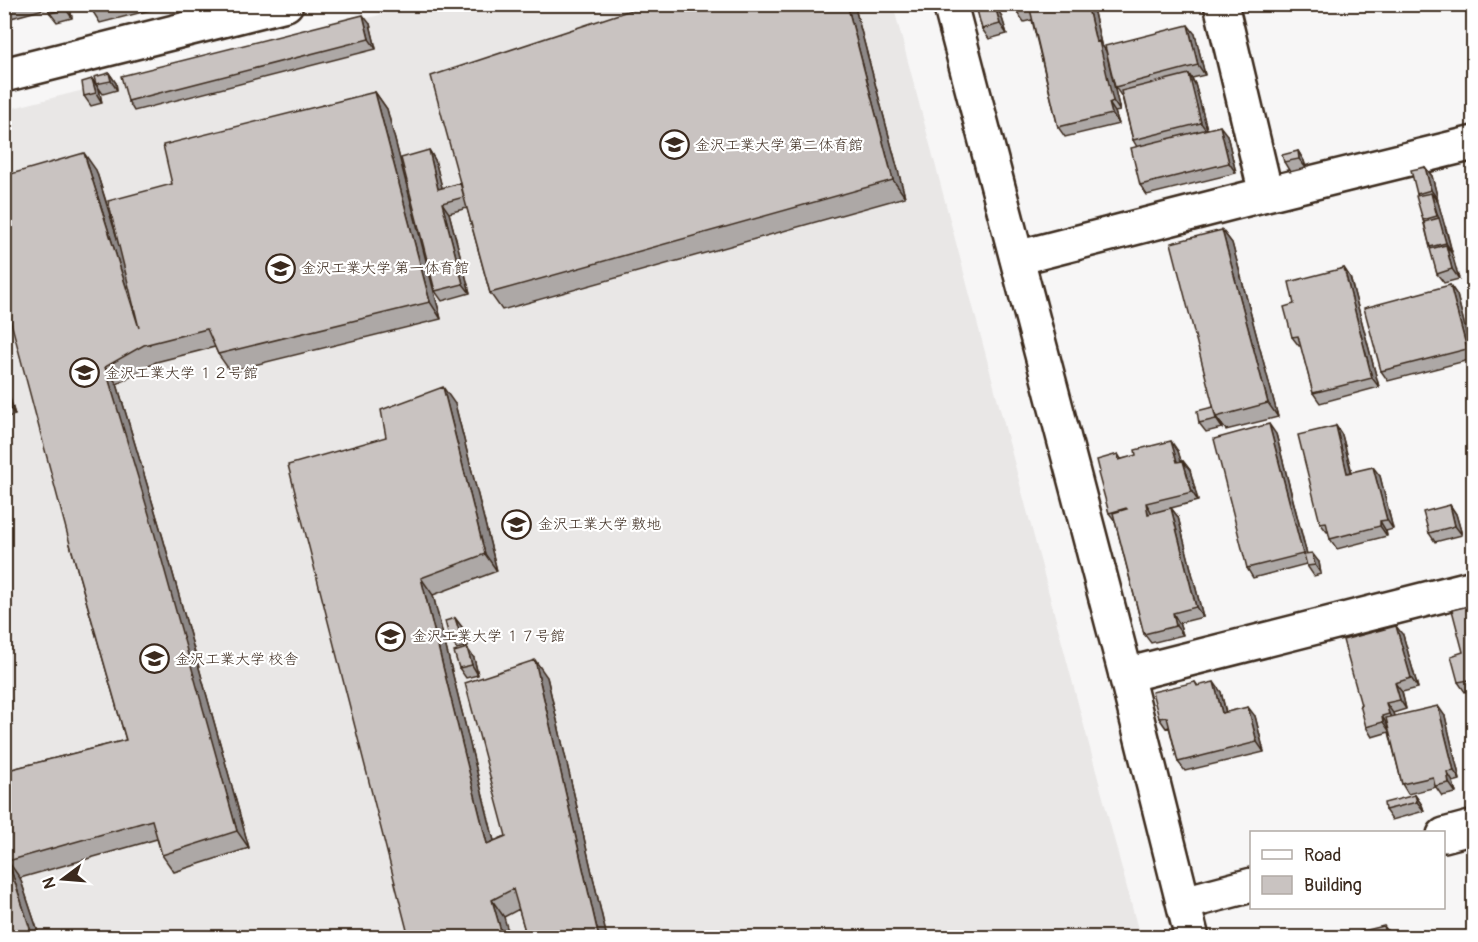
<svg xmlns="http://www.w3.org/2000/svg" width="1478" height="942" viewBox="0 0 1478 942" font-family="Pangolin,'Klee One',sans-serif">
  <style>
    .built { fill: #e9e7e6 }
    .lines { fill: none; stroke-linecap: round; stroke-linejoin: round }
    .minor-casing { stroke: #3b2a1e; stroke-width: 38 }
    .tertiary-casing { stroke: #3b2a1e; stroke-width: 38 }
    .minor { stroke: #fff; stroke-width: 33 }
    .tertiary { stroke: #fff; stroke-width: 33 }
    .wall { fill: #ada8a6; stroke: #3b2a1e; stroke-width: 1.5 }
    .shaded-wall { fill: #8d8887; stroke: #3b2a1e; stroke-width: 1.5 }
    .building { fill: #c9c3c1; stroke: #3b2a1e; stroke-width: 1.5 }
    .labels { text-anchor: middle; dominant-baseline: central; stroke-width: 4.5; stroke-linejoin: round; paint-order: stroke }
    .poi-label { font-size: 15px; fill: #3b2a1e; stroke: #fff; text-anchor: start }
  </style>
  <rect width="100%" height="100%" fill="#f7f6f6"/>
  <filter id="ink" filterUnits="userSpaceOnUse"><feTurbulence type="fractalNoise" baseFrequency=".0167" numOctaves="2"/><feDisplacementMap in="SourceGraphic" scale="12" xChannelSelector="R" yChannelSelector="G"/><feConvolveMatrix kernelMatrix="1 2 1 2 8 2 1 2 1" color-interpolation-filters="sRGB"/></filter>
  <g filter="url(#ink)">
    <path class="built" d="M419,5H893L1140,937L5,938V110Z"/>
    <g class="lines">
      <defs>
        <path id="minor" d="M1221,4L1266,194
          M4,75L286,4
          M1017,258L1266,194L1474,143
          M1126,675L1474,587
          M1444,835L1474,827
          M1184,903L1252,885"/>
        <path id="tertiary" d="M950,4L1126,675L1192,938"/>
      </defs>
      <use href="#minor" class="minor-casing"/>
      <use href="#tertiary" class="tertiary-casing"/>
      <use href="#minor" class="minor"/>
      <use href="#tertiary" class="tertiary"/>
    </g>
    <path class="wall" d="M4,4H68L70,8L72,18L57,22L50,13L48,8L4,20Z
      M88,4H174L100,23Z
      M854,4L905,197L502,310L490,293L467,208L449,213L470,293L442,301L435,291L429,150L435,160L442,188L461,183Z
      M979,4H1092L1101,44L1105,50L1195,34L1205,75L1192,78L1195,84L1207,129L1227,135L1236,173L1147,195L1140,185L1137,147L1133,140L1122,97L1115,87L1109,65L1120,111L1115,112L1119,124L1065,137L1058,127L1032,20L1024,22L1017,12L1015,7L998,11L1001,15L1007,34L989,39L982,29V9Z
      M370,24L376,49L134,111L128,101Z
      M109,73L116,83L117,90L103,94L96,84Z
      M92,79L99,89L102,103L91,106L84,96Z
      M375,92L387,109L441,319L230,371L218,354L215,347L156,362L117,384L163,538L249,848L174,872L162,855L157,839L20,878L40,938H4V771L126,740L70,544L96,170L116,233L172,184Z
      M1298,151L1304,161L1306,168L1290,172L1284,162Z
      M1425,167L1432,176L1438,200H1436L1438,202L1444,225L1446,228L1452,252L1451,253L1459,279L1444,283L1437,274L1431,249L1430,247L1423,220L1418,196L1417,194Z
      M1222,230L1232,243L1278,417L1226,430L1222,425V428L1206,432L1199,423L1213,407Z
      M1344,268L1350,277L1379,387L1320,403L1313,393L1301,346H1299L1292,337L1294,304Z
      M1450,285L1457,295L1473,359L1388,381L1381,371Z
      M4,379L15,415L4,418Z
      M455,404L497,571L433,595L494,841L506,836L547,677L607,938H527L519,909L504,917L409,938L386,437Z
      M1336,426L1342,435L1352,472L1380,476L1393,529L1386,531L1387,536L1337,549L1330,539L1329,532H1327L1320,523Z
      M1276,434L1307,554L1319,562L1321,574L1314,576L1306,564L1253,578L1247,568Z
      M1178,451L1181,461H1183L1190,470L1198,501L1171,508L1178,517L1203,617L1179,623L1183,635L1151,643L1144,634L1115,521L1109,513L1100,472L1118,454L1121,459Z
      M1450,505L1456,514L1462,535L1435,542L1429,533Z
      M455,618L462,627L468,646L457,649L450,640Z
      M1403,635L1418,688L1402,692L1406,709L1393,713L1394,716H1445L1460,780L1453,782L1456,793L1442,796L1436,787L1408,794L1402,784L1389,732L1372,737L1366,727Z
      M1463,652L1472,690L1465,692L1458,682Z
      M474,658L478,675L466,678L459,668Z
      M1195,682L1198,686L1221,692L1226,712L1255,716L1264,752L1185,771L1178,762L1169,727L1166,728L1159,718Z
      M1415,795L1422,805L1424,811L1392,820L1385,810Z"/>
    <path class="shaded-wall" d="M65,4H68L70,8L72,18L66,9Z
      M847,4H854L905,197L893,180Z
      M1087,4H1092L1101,44L1106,51L1120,111L1113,101L1096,42Z
      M995,6L1001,15L1007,34L1000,24Z
      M363,15L370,24L376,49L369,39Z
      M1188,25L1195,34L1205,75L1198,65Z
      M109,73L116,83L117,90L111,81Z
      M1189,74L1195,84L1208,133L1201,123Z
      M92,79L99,89L102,103L96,93Z
      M375,92L387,109L441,319L430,302Z
      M1109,103L1115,112L1119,124L1112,114Z
      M1220,126L1227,135L1236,173L1229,163Z
      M429,150L435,160L445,199L438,189Z
      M1298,151L1304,161L1306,168L1299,159Z
      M84,153L96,170L150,345L139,328Z
      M1425,167L1432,176L1438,200L1431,190Z
      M1431,193L1438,202L1452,252L1446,243Z
      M442,203L449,213L470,293L463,284Z
      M1222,230L1232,243L1278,417L1268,403Z
      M1446,245L1452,254L1459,279L1452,269Z
      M1344,268L1350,277L1379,387L1372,378Z
      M1450,285L1457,295L1473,359L1467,349Z
      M105,367L117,384L163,538L249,848L237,831Z
      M4,379L15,415L4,400Z
      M443,387L455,404L497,571L485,554Z
      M1213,407L1216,417L1222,425V428L1216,419Z
      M1269,424L1276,434L1309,563L1303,554Z
      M1336,426L1342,435L1354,483L1347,473Z
      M1171,441L1178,451L1184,471L1177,462Z
      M1183,461L1190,470L1198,501L1192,492Z
      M1373,467L1380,476L1393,529L1387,520Z
      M1146,503L1152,513L1148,514Z
      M1450,505L1456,514L1462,535L1455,526Z
      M1171,508L1178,517L1203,617L1196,607Z
      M1380,521L1386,531L1387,536L1380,526Z
      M1312,553L1319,562L1321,574L1315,565Z
      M421,578L433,595L499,861L487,844Z
      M1173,613L1179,623L1183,635L1176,626Z
      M455,618L462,627L468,646L461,637Z
      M1396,626L1403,635L1418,688L1411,678Z
      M467,648L474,658L478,675L472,665Z
      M535,660L547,677L607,938H599Z
      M1214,682L1221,692L1228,723L1222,713Z
      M1395,683L1402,692L1406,709L1400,700Z
      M1386,703L1393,713L1396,724L1389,714Z
      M1438,706L1445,716L1460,780L1454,771Z
      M1248,707L1255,716L1264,752L1257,742Z
      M1382,716L1388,726L1390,732L1383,722Z
      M1447,772L1453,782L1456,793L1449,783Z
      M1415,795L1422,805L1424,811L1417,802Z
      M8,861L20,878L40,938H33Z
      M492,900L504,917L510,938H503Z
      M1384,926L1391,935V938H1387Z"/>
    <path class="building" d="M47,4H65L66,9L50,13Z
      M656,4H847L893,180L490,293L431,76L634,9Z
      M1015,4H1087L1096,42L1099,41L1113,101L1109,103L1112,114L1058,127L1030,9L1017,12Z
      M995,6L1000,24L982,29L977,10Z
      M363,15L369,39L128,101L121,76Z
      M1188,25L1198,65L1115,87L1105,46Z
      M109,73L111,81L96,84L94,77Z
      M1189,74L1201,123L1133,140L1121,91Z
      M92,79L96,93L84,96L82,82Z
      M375,92L430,302L218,354L207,329L144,345L105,367L151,521L237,831L162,855L152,820L8,861L33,938H4V771L126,740L70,544L4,296V176L84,153L139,328L108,201L172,184L163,145Z
      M1220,126L1229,163L1140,185L1131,148Z
      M429,150L438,189L461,183L464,197L442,203L463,284L435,291L401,158Z
      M1298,151L1299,159L1284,162L1282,155Z
      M1425,167L1431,190L1417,194L1411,170Z
      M1431,193L1437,216L1423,220L1416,196Z
      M1439,218L1446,243L1430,247L1424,222Z
      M1222,230L1268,403L1216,417L1171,243Z
      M1446,245L1452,269L1437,274L1430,249Z
      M1344,268L1372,378L1313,393L1298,336L1292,337L1284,307L1294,304L1289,282Z
      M1450,285L1467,349L1381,371L1364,308Z
      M443,387L485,554L421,578L487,844L506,836L465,683L535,660L599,938H527L513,889L492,900L503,938H409L288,465L386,437L381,410Z
      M1213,407L1216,419L1199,423L1197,411Z
      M1269,424L1303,554L1247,568L1214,439Z
      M1336,426L1347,473L1373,467L1387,520L1380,521V526L1330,539L1326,522L1320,523L1298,435Z
      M1171,441L1177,462L1183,461L1192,492L1146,503L1148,514L1171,508L1196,607L1173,613L1176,626L1144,634L1113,513L1127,509L1126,508L1109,513L1098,473L1100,472L1097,460L1118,454L1119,460L1136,455L1135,450Z
      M1450,505L1455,526L1429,533L1423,512Z
      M1312,553L1315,565L1307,566L1304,554Z
      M1473,605V695L1469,680L1458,682L1451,656L1463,652L1452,610Z
      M455,618L461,637L450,640L445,621Z
      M1396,626L1411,678L1395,683L1400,700L1386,703L1389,714L1382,716L1383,722L1366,727L1360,705H1361L1343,640Z
      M467,648L472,665L459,668L454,652Z
      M1195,682L1197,686L1214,682L1222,713L1248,707L1257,742L1178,762L1167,717L1159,718L1152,692Z
      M1438,706L1454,771L1447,772L1449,783L1435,786L1433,777L1402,784L1386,718Z
      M1415,795L1417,802L1385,810L1384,803Z
      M1384,926L1387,938H1361L1359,932Z"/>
  </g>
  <defs>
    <symbol id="university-ring" viewBox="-11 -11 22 22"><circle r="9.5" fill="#fff" stroke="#3b2a1e" stroke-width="1.5"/><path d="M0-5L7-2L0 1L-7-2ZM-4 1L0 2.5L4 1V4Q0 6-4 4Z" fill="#3b2a1e"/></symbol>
  </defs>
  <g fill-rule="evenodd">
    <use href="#university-ring" x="658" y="128" width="33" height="33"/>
    <use href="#university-ring" x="264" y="252" width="33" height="33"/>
    <use href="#university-ring" x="68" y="356" width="33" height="33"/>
    <use href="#university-ring" x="500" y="508" width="33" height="33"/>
    <use href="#university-ring" x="374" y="620" width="33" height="33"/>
    <use href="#university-ring" x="138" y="642" width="33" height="33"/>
  </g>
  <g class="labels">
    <g class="poi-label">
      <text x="695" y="145">金沢工業大学 第二体育館</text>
      <text x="301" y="268">金沢工業大学 第一体育館</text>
      <text x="105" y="373">金沢工業大学 １２号館</text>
      <text x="538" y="524">金沢工業大学 敷地</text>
      <text x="412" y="636">金沢工業大学 １７号館</text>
      <text x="175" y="659">金沢工業大学 校舎</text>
    </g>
  </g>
  <rect width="1478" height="942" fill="none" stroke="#fff" stroke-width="24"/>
  <rect x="12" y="12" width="1454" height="918" fill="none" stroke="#3b2a1e" stroke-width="2" filter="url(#ink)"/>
  <rect x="1250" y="831" width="195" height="78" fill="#ffffff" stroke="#b1aaa5" stroke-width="1.5"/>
  <rect x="1262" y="850" width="30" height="9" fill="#ffffff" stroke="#b1aaa5" stroke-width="1.5"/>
  <text x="1304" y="861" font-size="18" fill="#3b2a1e">Road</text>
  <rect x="1262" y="876" width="30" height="18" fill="#c9c3c1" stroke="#b1aaa5" stroke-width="1.5"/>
  <text x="1304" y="891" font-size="18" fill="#3b2a1e">Building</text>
  <g transform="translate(63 879) rotate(254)" stroke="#ffffff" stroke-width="4.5" paint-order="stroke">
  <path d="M0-4.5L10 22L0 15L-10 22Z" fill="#3b2a1e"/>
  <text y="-9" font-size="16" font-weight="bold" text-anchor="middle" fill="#3b2a1e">N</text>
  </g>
</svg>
